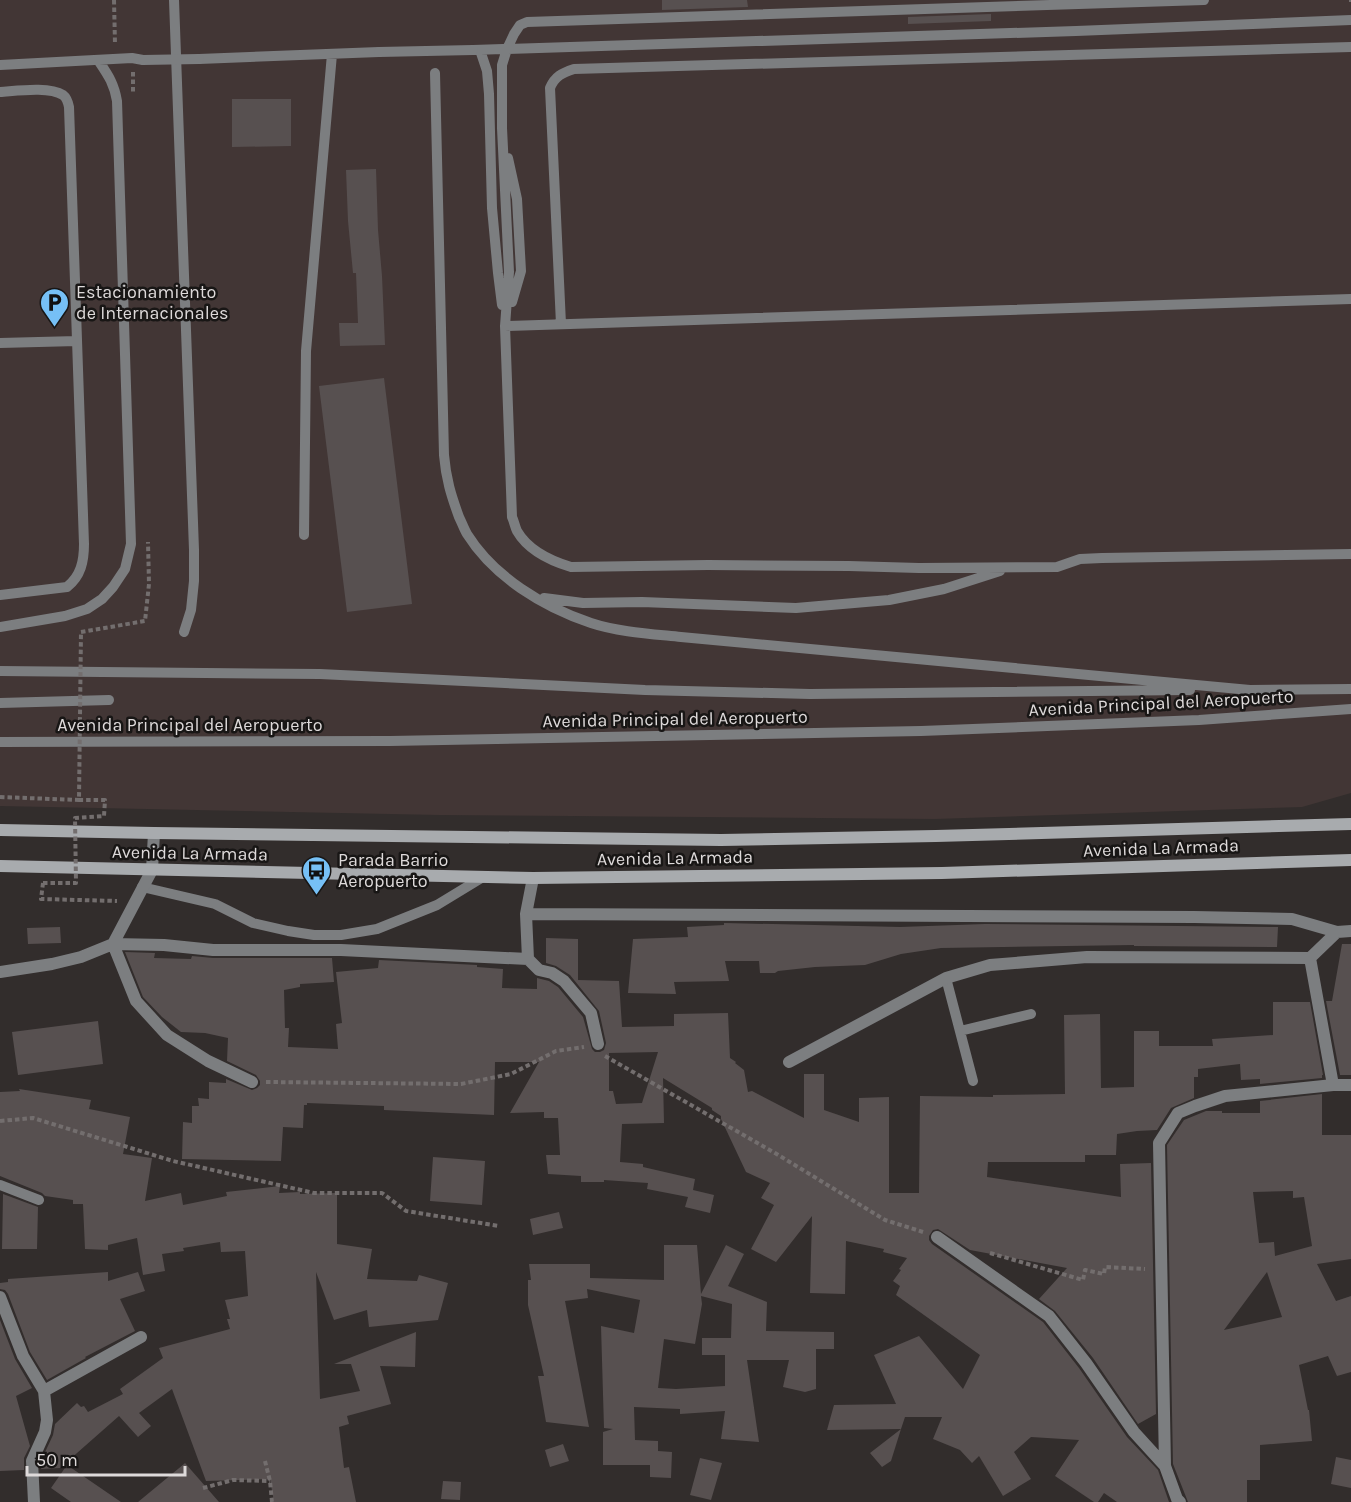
<svg xmlns="http://www.w3.org/2000/svg" width="1351" height="1502" viewBox="0 0 1351 1502" font-family="Karla,sans-serif">
  <style>
    .built { fill: #423635 }
    .building { fill: #575050; fill-rule: evenodd }
    .lines { fill: none; stroke-linecap: round; stroke-linejoin: round }
    .path { stroke: #736e6e; stroke-width: 4; stroke-dasharray: 4.5 3; stroke-linecap: butt }
    .lane { stroke: #7c7e80; stroke-width: 10 }
    .street { stroke: #7c7e80; stroke-width: 12 }
    .secondary { stroke: #a8abae; stroke-width: 12 }
    .path-bridge { stroke: #736e6e; stroke-width: 4; stroke-dasharray: 4.5 3; stroke-linecap: butt }
    .lane-bridge { stroke: #7c7e80; stroke-width: 10 }
    .labels { text-anchor: middle; dominant-baseline: central; stroke-width: 5; stroke-linejoin: round; paint-order: stroke }
    .poi-label { font-size: 18px; fill: #dedada; stroke: #181615; text-anchor: start }
    .street-label { font-size: 18px; fill: #dedada; stroke: #181615 }
  </style>
  <rect width="100%" height="100%" fill="#322d2c"/>
  <path class="built" d="M0,0H1351V793L1302,807L935,819L439,815L0,806Z"/>
  <path class="building" d="M662,0H747L748,7L662,10Z
    M991,14V21L908,24V17Z
    M232,99H291V146L232,147Z
    M376,169L378,230L382,276L385,345L340,346L339,323H358L356,273H353L348,221L346,170Z
    M384,378L412,604L347,612L319,386Z
    M724,923L900,927L985,924L1278,927L1277,947L1134,946V945L941,948L901,954L865,965L815,967L778,971L775,973H760L759,961H725L729,981L674,982L676,994L628,993L633,939L688,937L687,927L724,925Z
    M60,927L61,943L28,944L27,928Z
    M546,938L578,939V980L619,981L622,1027L674,1026V1014L728,1013L730,1058L736,1062L735,1063L744,1070L748,1092L752,1091L804,1118V1074H824V1110L859,1122V1098L889,1097V1193H919L920,1096L993,1097V1095L1065,1094L1064,1015L1100,1014L1101,1088L1134,1087V1031H1159V1046H1213L1212,1039L1273,1035V1002H1310L1323,1075H1322V1078L1260,1084V1079L1241,1080L1240,1064L1198,1069V1077H1194V1098L1171,1108L1157,1130L1137,1131L1117,1134L1116,1155H1085V1162H988L987,1177L1121,1197L1120,1164L1151,1163L1156,1414L1138,1424L1093,1358L1055,1311L1039,1299L1067,1268L970,1250L938,1229L933,1230L929,1236V1240L932,1244L1043,1322L1079,1368L1127,1437L1158,1470L1169,1502H1117L1104,1493L1098,1502H1094L1055,1476L1079,1440L1031,1437L1014,1452L1031,1479L1003,1496L979,1456L972,1463L960,1450L933,1439L942,1417H905L901,1429L827,1430L834,1405L896,1404L874,1355L919,1336L963,1389L980,1355L896,1295L900,1286L893,1281L901,1270L899,1269L907,1258L883,1252L884,1249L846,1241L845,1294L810,1293L812,1216L776,1262L751,1249L774,1205L761,1198L770,1183L746,1172L721,1119V1116L712,1110V1108L663,1078L664,1123L622,1124L620,1162L643,1164V1167L695,1179L693,1190L714,1195L710,1213L685,1207L688,1197L647,1189L648,1183L604,1180V1182H581V1176L548,1174L546,1155H560L558,1118H544V1112L510,1113L539,1062H495L494,1115L384,1110V1106L307,1103V1105H304L303,1128L283,1127L281,1161L182,1159L183,1122L192,1123V1106H199L198,1098L209,1099V1082L226,1083V1079L252,1090L257,1088L260,1085V1081L256,1075L227,1061L228,1038L205,1033L181,1032L162,1017L143,997L125,952L155,953L154,958L191,959L192,956L213,958H332L334,982L300,984V987L284,990L285,1028H289L288,1047L338,1049L336,1024L342,1023L336,972L378,968L379,960L477,965V967L503,969L502,988L537,989V978L549,981L558,987L583,1017L592,1049L595,1052H600L604,1050L606,1043L599,1011L570,975L556,966L546,963ZM658,1052L642,1103L616,1104L613,1091H609V1053Z
    M1342,944H1351V1075H1340L1326,1001H1332Z
    M98,1021L103,1064L18,1075L12,1032Z
    M19,1089L91,1100L89,1109L130,1117L123,1154L152,1158L145,1201L181,1193L183,1205L227,1196L226,1192L280,1186L279,1193L300,1192V1194L337,1193V1244L372,1249L367,1279L417,1281L419,1275L448,1283L438,1320L369,1327L367,1310L334,1320L316,1272L320,1399L360,1391L351,1364H334L416,1332L415,1367L380,1366L391,1404L347,1416L349,1424L339,1427L344,1468L349,1467L356,1502H274L270,1479L206,1481L172,1389L139,1413L151,1426L138,1437L119,1416L60,1468L41,1469L40,1463L53,1435L55,1424L77,1403L81,1407L84,1406L88,1412L123,1394L120,1389L163,1358L159,1348L230,1329L227,1319H230L225,1300L248,1296L245,1251L221,1252L220,1242L183,1248L184,1251L162,1254L165,1271L143,1275L137,1238L108,1245V1250L85,1249L83,1204H73V1200L45,1196L42,1193L0,1176V1092L20,1091Z
    M1322,1094V1135H1351V1259L1317,1264L1336,1301L1351,1296V1372L1337,1376L1328,1356L1299,1365L1308,1410H1309L1312,1441L1260,1445V1480H1247V1502H1188L1173,1464L1167,1145L1184,1120L1206,1111H1222V1113H1260V1101ZM1293,1191V1198L1304,1197L1312,1246L1275,1256L1274,1242L1259,1243L1253,1192ZM1267,1272L1282,1317L1224,1330Z
    M433,1157L485,1161L482,1205L430,1201Z
    M3,1194L38,1207L37,1249H2Z
    M559,1212L563,1228L533,1235L530,1219Z
    M664,1245H697L701,1294L726,1245L744,1254L728,1286L767,1302L766,1331L834,1332V1349H816V1389L805,1392L783,1387L789,1360H747L759,1442L721,1439L725,1411L680,1414V1409L634,1407L635,1440L658,1441V1451L672,1452L671,1478L650,1477V1465H603V1432L613,1429L604,1428L601,1326L634,1333L640,1300L587,1289L588,1298L565,1301L589,1427L546,1422L538,1376H544L528,1305V1280H531L529,1264H590V1278L664,1280ZM701,1296L732,1304L731,1338H702V1355H725V1386L676,1389L658,1388L664,1339L695,1344L702,1304Z
    M108,1272V1281L138,1272L145,1291L120,1299L135,1331L85,1357L86,1358L47,1380L30,1352L8,1294L5,1290L0,1289V1283L8,1282V1279Z
    M0,1320L15,1359L32,1388L16,1396L30,1446L24,1458V1470L0,1471Z
    M901,1429L891,1461L882,1467L870,1453Z
    M563,1444L569,1461L550,1467L545,1450Z
    M1336,1457L1351,1460V1488L1331,1484Z
    M700,1458L722,1463L711,1500L690,1495Z
    M185,1463L219,1502H138L184,1464Z
    M67,1465L121,1502H71L51,1488Z
    M443,1481L461,1482L460,1500L441,1499Z"/>
  <g class="lines">
    <path class="path" d="M114,0L115,44
      M1351,0V2
      M133,72V94
      M81,632L145,621L149,584L148,542
      M0,797L79,800
      M43,883L41,899L117,901
      M605,1056L775,1153L885,1220L923,1232
      M266,1082L461,1084L511,1074L556,1051L584,1047
      M0,1121L33,1118L173,1161L314,1193H382L406,1211L499,1226
      M990,1253L1083,1280L1085,1270L1104,1274L1105,1267L1145,1269
      M265,1461L270,1481L272,1502
      M203,1488L233,1480L270,1481"/>
    <path class="lane" d="M174,0L194,550V581L191,610L184,632
      M1204,0L527,22L520,25L514,34L507,49L502,65V128L509,272L505,326L512,517C514,521 515,527 517,531C528,550 551,561 571,567L708,565L849,566L919,568L1057,567L1080,559L1102,558L1351,554
      M473,50L1076,31L1351,20
      M480,50L487,71L489,94L492,208L498,273L502,305
      M199,59L379,52
      M0,65L132,58L143,60
      M435,73L444,455C446,479 451,495 459,517C462,523 464,529 467,534C494,577 543,607 591,623C618,632 652,634 681,637L1250,690L1351,689
      M0,92C16,91 49,86 63,95C67,98 68,102 69,107L84,544C84,561 81,576 67,587L0,595
      M508,158L517,199L521,271L512,302
      M561,324L550,88C555,76 562,73 574,69L1351,47
      M505,326L1351,299
      M0,343L77,341
      M304,535L306,351L332,54
      M544,598L583,603L642,602L796,608L889,600L944,589L1000,571
      M0,627L65,616L87,609L102,599L113,587L125,569L131,544L117,101C114,83 108,75 98,60
      M0,671L320,674L645,690L810,694L1190,690
      M0,703L109,700
      M0,742L390,741L921,731L1199,720L1351,709
      M142,887L215,904L253,923L288,931L314,935H341L377,929L437,905L483,877
      M946,978L973,1081
      M960,1031L1031,1014
      M0,1185L39,1200"/>
    <path class="street" d="M533,878L526,914L528,959L539,970L552,973L564,981L591,1013L598,1044
      M526,914L1194,917L1292,919L1337,932L1351,931
      M0,972L52,964L81,957L113,944L152,870L154,833
      M789,1062L946,978L990,965L1087,957L1310,958
      M252,1082L208,1061L167,1035L136,1001L113,944L164,945L213,950H341L528,959
      M1333,1085L1310,958L1337,932
      M937,1237L1049,1316L1086,1363L1134,1432L1165,1466
      M0,1297L23,1356L44,1391L47,1420L45,1432L32,1461L34,1502
      M44,1391L141,1337
      M1180,1502L1177,1499L1165,1466L1159,1143L1178,1113L1195,1106L1225,1096L1333,1085H1351"/>
    <path class="secondary" d="M0,830L154,833L721,840L936,836L1351,824
      M0,866L533,878L942,873L1351,860"/>
    <path class="path-bridge" d="M43,883H76L75,818L104,816L105,800H79L81,632"/>
    <path class="lane-bridge" d="M379,52L473,50
      M143,60L199,59"/>
  </g>
  <defs>
    <symbol id="parking-pin" viewBox="-11 -11 22 30"><path d="M0 17L-7.5 6A9.5 9.5 0 1 1 7.5 6Z" fill="#76c0f6" stroke="#181615"/><path d="M-3.5-5.5H1a3.5 3.5 0 0 1 0 7H-1V5.5H-3.5ZM-1-3.4V-.6H.8a1.4 1.4 0 0 0 0-2.8Z" fill="#111"/></symbol>
    <symbol id="bus-pin" viewBox="-11 -11 22 30"><path d="M0 17L-7.5 6A9.5 9.5 0 1 1 7.5 6Z" fill="#76c0f6" stroke="#181615"/><path d="M-5-6H5V4H4V6H2V4H-2V6H-4V4H-5ZM-3.5-4V0h7V-4ZM-3.5 1.2v1.5H-2V1.2ZM2 1.2v1.5H3.5V1.2Z" fill="#111"/></symbol>
  </defs>
  <g fill-rule="evenodd">
    <use href="#parking-pin" x="38" y="286" width="33" height="45"/>
    <use href="#bus-pin" x="300" y="854" width="33" height="45"/>
  </g>
  <g class="labels">
    <g class="poi-label">
      <text x="76" y="292">Estacionamiento<tspan x="76" dy="21">de Internacionales</tspan></text>
      <text x="338" y="860">Parada Barrio<tspan x="338" dy="21">Aeropuerto</tspan></text>
    </g>
    <g class="street-label">
      <text transform="translate(1161 703) rotate(-3)">Avenida Principal del Aeropuerto</text>
      <text transform="translate(675 719) rotate(-1)">Avenida Principal del Aeropuerto</text>
      <text x="190" y="725">Avenida Principal del Aeropuerto</text>
      <text transform="translate(1161 848) rotate(-2)">Avenida La Armada</text>
      <text transform="translate(190 853) rotate(1)">Avenida La Armada</text>
      <text transform="translate(675 858) rotate(-1)">Avenida La Armada</text>
    </g>
  </g>
  <path d="M27 1466v9h158v-9" fill="none" stroke="#dedada" stroke-width="3"/>
  <text x="36" y="1466" font-size="18" fill="#dedada" stroke="#181615" stroke-width="4.5" paint-order="stroke">50 m</text>
</svg>
